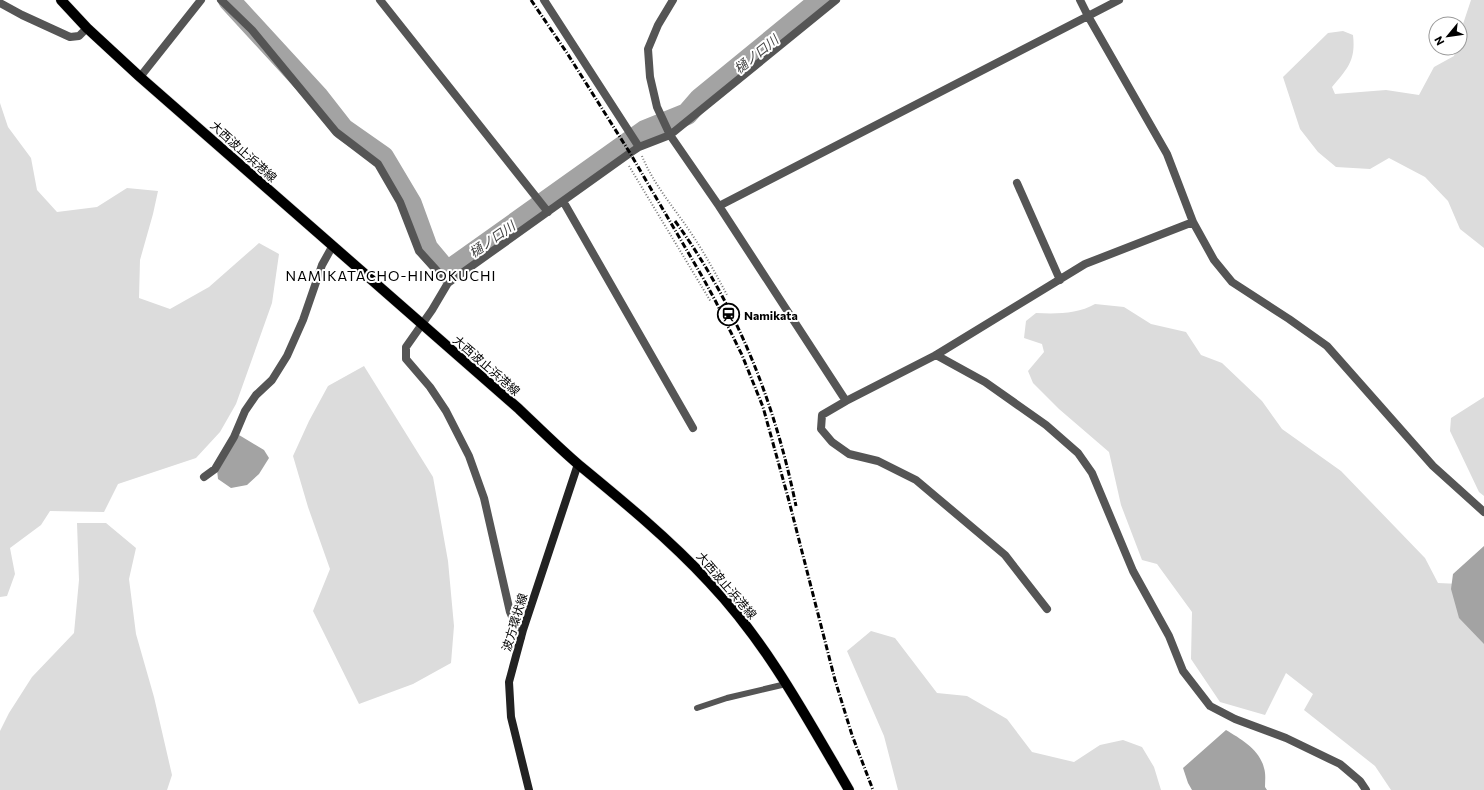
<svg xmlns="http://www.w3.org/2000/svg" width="1484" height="790" viewBox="0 0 1484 790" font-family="Commissioner,'Noto Sans JP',sans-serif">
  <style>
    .green { fill: #dcdcdc }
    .water { fill: #a3a3a3 }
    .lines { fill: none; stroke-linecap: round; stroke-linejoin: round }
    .river { stroke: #a3a3a3; stroke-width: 22 }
    .primary-casing { stroke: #dbdbdb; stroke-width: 11 }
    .path { stroke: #777; stroke-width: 2; stroke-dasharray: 1 2; stroke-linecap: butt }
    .lane { stroke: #555; stroke-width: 6 }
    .street { stroke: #555; stroke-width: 8 }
    .secondary { stroke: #222; stroke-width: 8 }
    .primary { stroke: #000; stroke-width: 10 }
    .rail { stroke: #000; stroke-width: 3; stroke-dasharray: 6 2 1 2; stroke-linecap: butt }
    .labels { text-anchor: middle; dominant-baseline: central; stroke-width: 4; stroke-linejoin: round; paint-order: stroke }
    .street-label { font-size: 12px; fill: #000; stroke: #fff }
    .poi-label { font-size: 12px; font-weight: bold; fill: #000; stroke: #fff; text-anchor: start }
    .water-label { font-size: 13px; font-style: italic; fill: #444; stroke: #fff }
    .quarter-label { font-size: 14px; letter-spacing: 1px; fill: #000; stroke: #fff }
  </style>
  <rect width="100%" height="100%" fill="#fff"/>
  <path class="green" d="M1471,0H1484V248L1460,229L1448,201L1425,177L1389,158L1370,169L1336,167L1318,152L1300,129L1283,77L1328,33L1343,31L1353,35C1356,61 1347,69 1332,87L1335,94L1386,90L1419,95L1434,67L1454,56L1456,48H1460V33Z
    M0,103L8,127L31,158L37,190L57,212L97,207L127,188L158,191L153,214L140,260L139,298L170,309L209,287L259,243L279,254L272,303L236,404L220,432L196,458L118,484L104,512L50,511L41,525L10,548L15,574L7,596L0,597Z
    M1095,304L1124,307L1151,324L1186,332L1201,355L1222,363L1262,401L1282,429L1341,471L1425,558L1438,583L1460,584L1484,609V790H1391L1375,766L1304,710L1313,694L1286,673L1265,715L1220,702L1191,659L1192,612L1157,564L1142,560L1121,505L1109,452L1059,409L1033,383L1028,371L1044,352L1042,344L1024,338L1026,321L1036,313C1056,314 1078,314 1095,304Z
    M364,366L433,477L448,561L454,626L451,663L413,684L359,704L313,611L330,569L308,507L293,456L309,421L328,386Z
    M1484,397V496L1479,492L1450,431L1451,418Z
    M77,523H106L136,548L129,579L136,634L154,697L172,775L167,790H0V731L9,713L32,677L74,633L79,580Z
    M871,631L895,638L937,693L967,696L1007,719L1032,752L1074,762L1100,745L1123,740L1142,747L1154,767L1161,790H898L884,736L847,651Z"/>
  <path class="water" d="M239,435L264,450L269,458L259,474L247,485L231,488L218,479L217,470Z
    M1484,546V644L1459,618L1451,589L1453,574Z
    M1226,730C1241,739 1260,750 1264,768C1266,774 1265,781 1265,787L1267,790H1192L1188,783L1183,768Z"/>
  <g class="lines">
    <path class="river" d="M229,0L318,97L343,129L383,157L411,204L427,248L447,272L645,131L687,114L700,99L821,0"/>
    <defs>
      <path id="primary" d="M61,0L87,28L140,77L519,409C539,428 558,447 579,465C624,502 669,539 709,582C767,643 807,718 849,790"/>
    </defs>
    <use href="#primary" class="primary-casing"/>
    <path class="path" d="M642,156C654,186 677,211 695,239C706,256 717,276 727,295
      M629,166L711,302"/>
    <path class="lane" d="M697,708L727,698L786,684"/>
    <path class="street" d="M221,0L252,30L336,132L378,164L400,202L419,251L448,283
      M380,0L548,212
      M544,0L639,147
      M673,0L658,25L648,49L650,77L657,107L670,135L719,206L846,401
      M1119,0L1088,16L1167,154L1193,222L1214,260L1232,282L1289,319L1327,346L1433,466L1484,512
      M0,3L22,15L70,37L79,36L87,28
      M140,77L201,0
      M1017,183L1060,280
      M563,201L693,428
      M719,206L1088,16L1080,0
      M936,355L985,382L1046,425L1078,453L1092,473L1133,571L1169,636L1183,671L1210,706L1235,719L1286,738L1340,764L1360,781L1366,790
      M204,477L215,469L234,437L245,411L256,395L272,380L287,356L303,320L322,265L332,247
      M1047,609L1005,555L916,480L878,461L849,454L832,442L821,429L822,415L846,401L936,355L1085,264L1193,222
      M521,637L510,612L484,498L469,456L446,411L430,387L406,359V347L432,310L448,283L630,153L639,147L670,135L836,0"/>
    <path class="secondary" d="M529,790L511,717L509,682L523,630L578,464"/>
    <use href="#primary" class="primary"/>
    <path class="rail" d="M531,0L567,53L630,153L703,278L716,302L742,355L763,407L789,501L835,680L852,735L873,790
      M675,221C737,306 775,403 796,506"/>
  </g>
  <defs>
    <symbol id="station-ring" viewBox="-11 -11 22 22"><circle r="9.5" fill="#fff" stroke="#000" stroke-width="1.5"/><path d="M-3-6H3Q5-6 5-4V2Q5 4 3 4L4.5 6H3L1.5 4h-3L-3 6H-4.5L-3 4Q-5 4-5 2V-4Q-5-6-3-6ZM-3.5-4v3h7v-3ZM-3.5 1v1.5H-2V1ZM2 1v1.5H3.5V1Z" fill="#000"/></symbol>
  </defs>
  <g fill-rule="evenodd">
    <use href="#station-ring" x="716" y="302" width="25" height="25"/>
  </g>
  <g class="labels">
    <g class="street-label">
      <text transform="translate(244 151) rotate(42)">大西波止浜港線</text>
      <text transform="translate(487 365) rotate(41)">大西波止浜港線</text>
      <text transform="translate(727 585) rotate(49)">大西波止浜港線</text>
      <text transform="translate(514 622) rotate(-73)">波方環状線</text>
    </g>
    <g class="poi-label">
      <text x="744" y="315">Namikata</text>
    </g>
    <g class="water-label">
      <text transform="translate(756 54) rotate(-39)">樋ノ口川</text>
      <text transform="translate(492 239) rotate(-35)">樋ノ口川</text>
    </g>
    <g class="quarter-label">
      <text x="391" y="275">NAMIKATACHO-HINOKUCHI</text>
    </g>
  </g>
  <g transform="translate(1448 36) rotate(241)"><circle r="19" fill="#ffffff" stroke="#999999"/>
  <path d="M0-3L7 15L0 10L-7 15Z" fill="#000000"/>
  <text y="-6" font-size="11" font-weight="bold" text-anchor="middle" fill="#000000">N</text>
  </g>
</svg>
